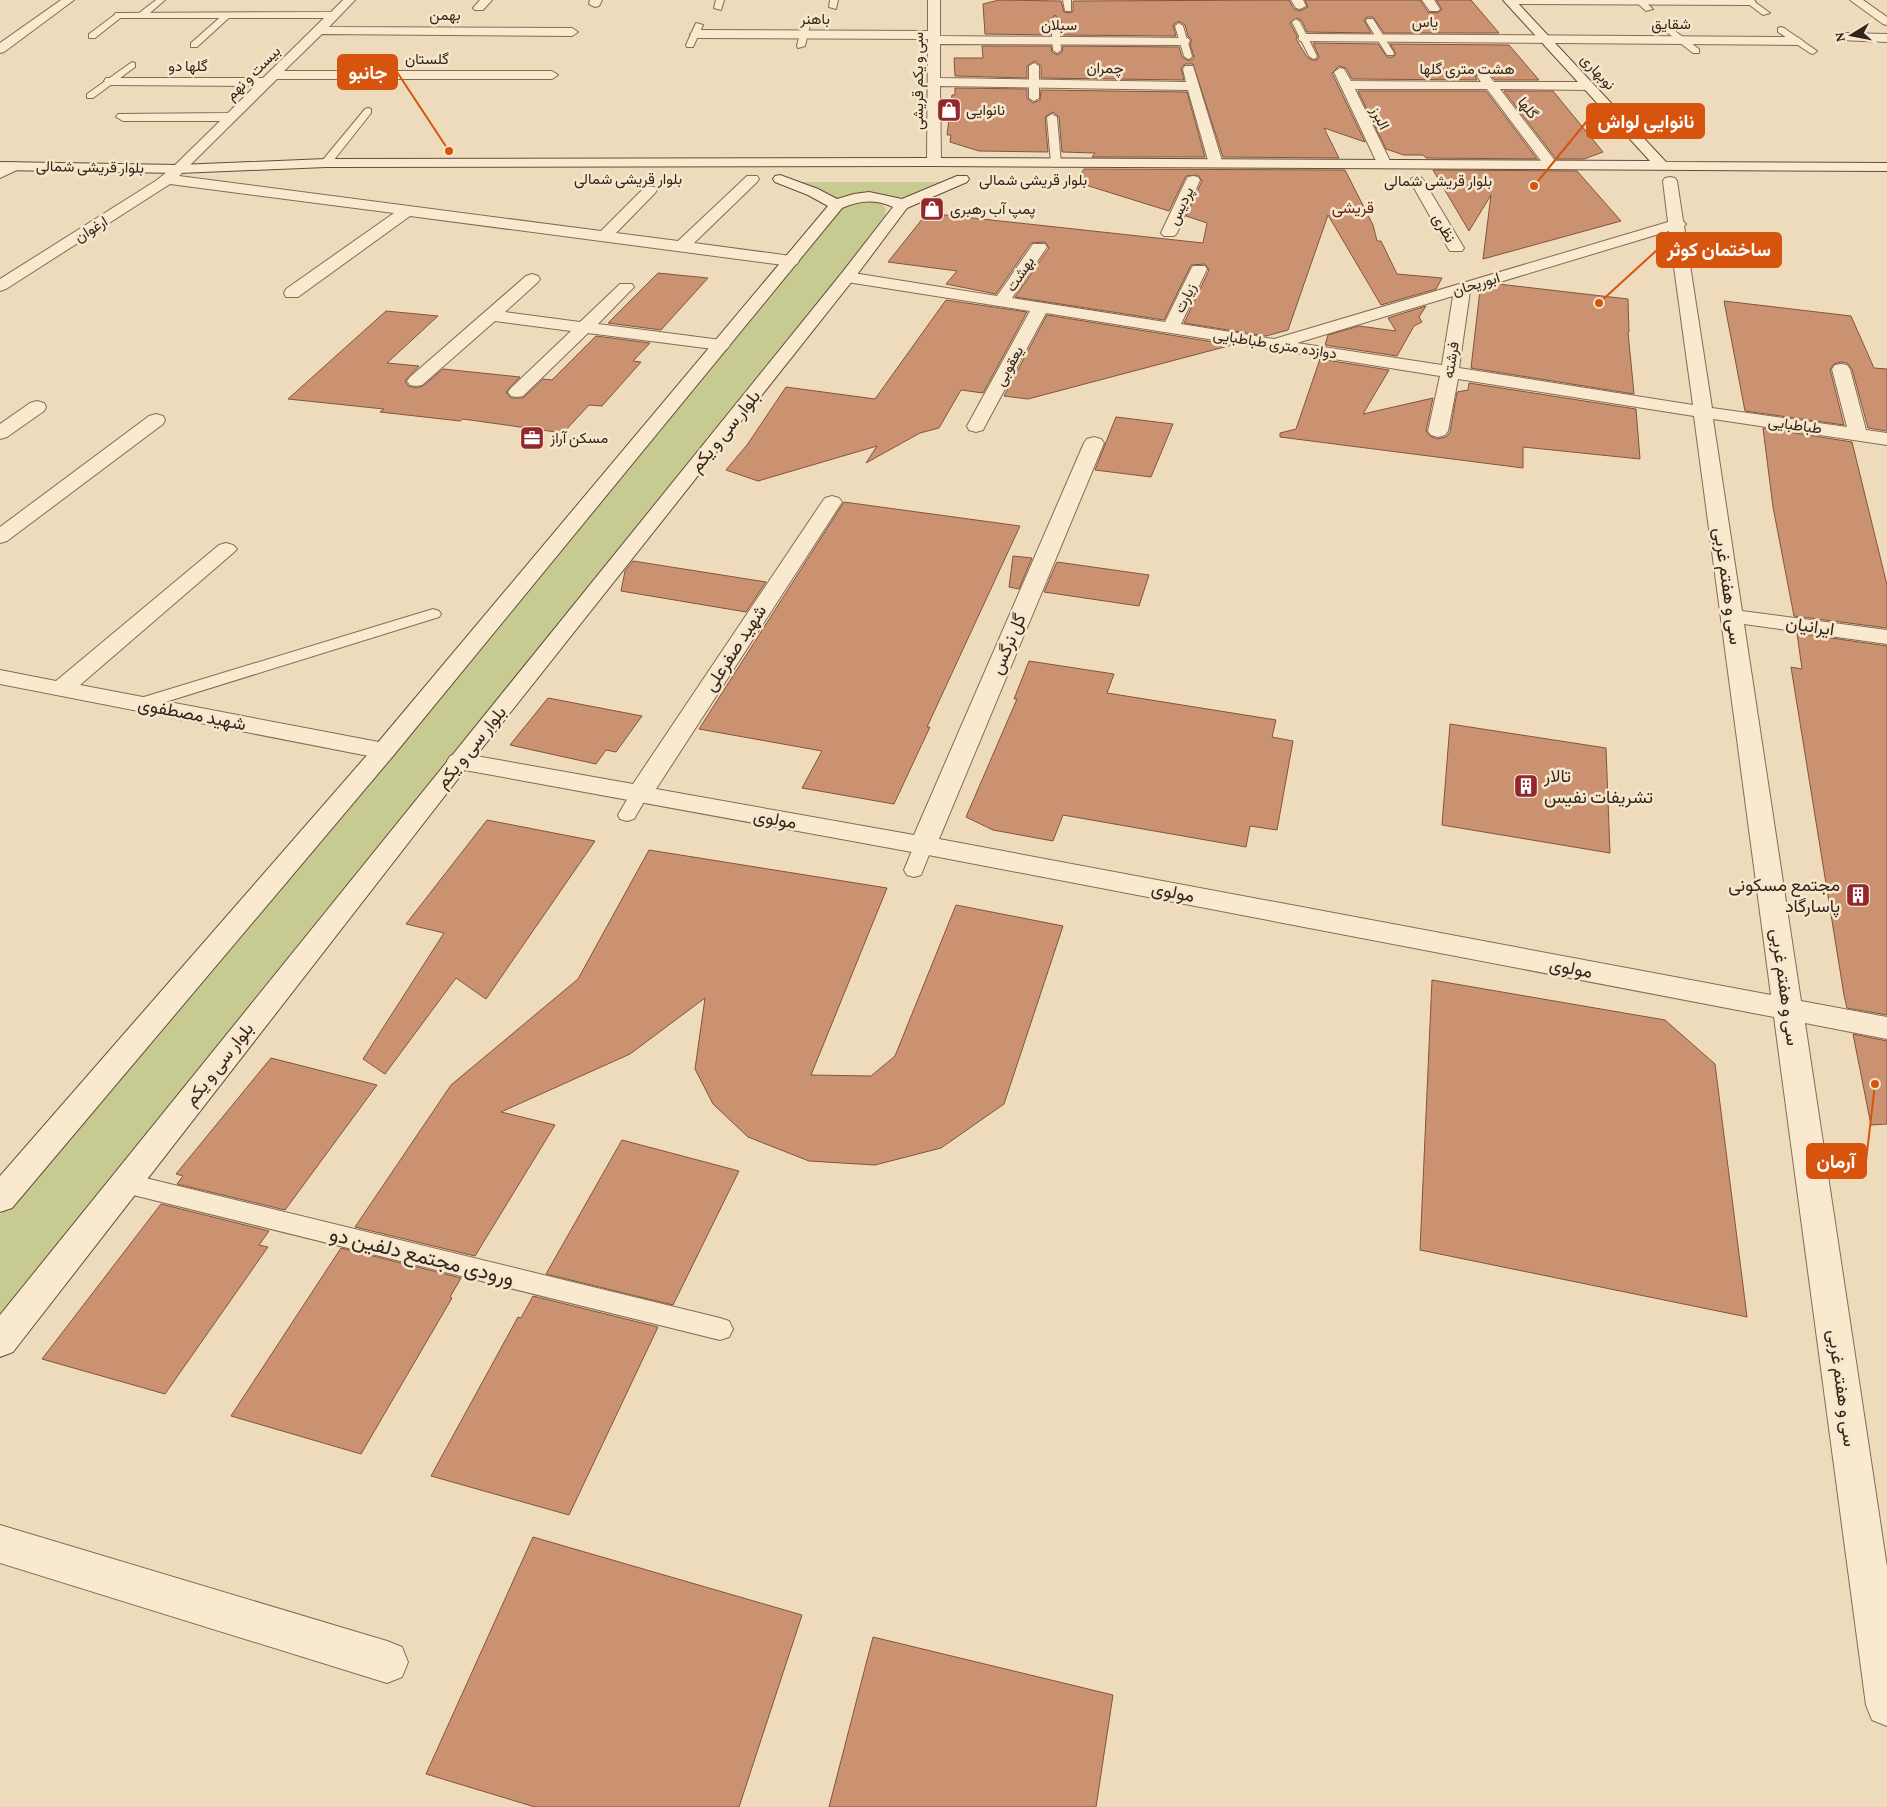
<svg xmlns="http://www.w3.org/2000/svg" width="1887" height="1807" viewBox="0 0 1887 1807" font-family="'Crimson Pro',Vazirmatn,serif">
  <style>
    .green { fill: #c7ca91 }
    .building { fill: #cb9272; stroke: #83543c }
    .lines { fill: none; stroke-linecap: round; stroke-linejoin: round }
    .lane-casing { stroke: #846c56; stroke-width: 2 }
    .street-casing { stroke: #846c56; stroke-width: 2 }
    .secondary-casing { stroke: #664d3a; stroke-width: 2 }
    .lane { fill: #f8e9cf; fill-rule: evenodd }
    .street { fill: #f8e9cf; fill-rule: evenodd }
    .secondary { fill: #f8e9cf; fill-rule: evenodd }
    .labels { text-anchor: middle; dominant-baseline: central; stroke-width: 5; stroke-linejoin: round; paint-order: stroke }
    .far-street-label { font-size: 15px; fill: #33251b; stroke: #f5e6cc }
    .far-poi-label { font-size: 15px; fill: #33251b; stroke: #f5e6cc; text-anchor: start }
    .far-neighbourhood-label { font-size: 16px; fill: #60251b; stroke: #f5e6cc }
    .street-label { font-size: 18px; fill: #33251b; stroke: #f5e6cc }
    .poi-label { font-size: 18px; fill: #33251b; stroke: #f5e6cc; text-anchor: start }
    .near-street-label { font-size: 21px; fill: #33251b; stroke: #f5e6cc }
    .leader { fill: none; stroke: #d6540e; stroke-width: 2 }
    .callout-dot { fill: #d6540e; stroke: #f5e6cc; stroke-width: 2 }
    .callout { fill: #d6540e; stroke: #d6540e; stroke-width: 2 }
    .callout-label { font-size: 19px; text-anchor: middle; font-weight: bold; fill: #fff }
  </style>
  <rect width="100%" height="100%" fill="#eddbbc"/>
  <path class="green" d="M797,182H946L902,201L877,194L857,193L838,201Z
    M870,201L881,203L886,209L885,216L871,235L0,1327V1215L311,849L841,210L854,202Z"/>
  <path class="building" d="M999,0L1061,1L1064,12L1071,13L1073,11V1L1289,0L1294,9L1300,11L1308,7L1305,0H1420L1428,12L1438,13L1442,9L1436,0H1471L1499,33H1384L1373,17H1367L1364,20L1371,33L1307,32L1302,21L1297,18L1290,23L1297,36L1296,39L1307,57L1312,60H1317L1319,57L1313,43L1378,44L1387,57H1393L1396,54L1390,44L1509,45L1539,80H1495L1488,72L1483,70L1475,76L1477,80L1352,79L1346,68L1339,66L1332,73L1365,142L1324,128L1339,158L1223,157L1193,64H1185L1181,68L1184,80L1041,78V66L1035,61L1027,66V78L955,76L954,58H983L982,46H1051L1052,52L1057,55L1062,52L1063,46L1179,47L1182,57L1187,60H1192L1194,57L1190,44L1192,40L1188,36L1185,25L1179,21L1173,25L1176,36L1062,35L1061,20L1055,15L1049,20L1050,35L985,34L983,4Z
    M955,88L1027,89V98L1033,103L1040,100L1041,90L1187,92L1205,157H1092L1095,153L1062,152L1059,117L1053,112L1045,117L1048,152L979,151L950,142L951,135H947L952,95H955Z
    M1358,91H1486L1537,159L1426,158L1423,155H1404L1386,149Z
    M1504,91H1553L1603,152L1584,159H1556Z
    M1084,169L1345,170L1373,225L1377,241H1381L1397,274L1442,278L1436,289L1381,305L1328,215L1288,330L1266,336L1184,323L1209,270L1205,264L1191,265L1164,320L1015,297L1049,248L1045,242L1031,243L996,294L946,284L957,271L888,262L927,213L1203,243L1207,223L1186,216L1202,181L1198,175L1186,176L1169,211L1076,182Z
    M1433,170L1577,171L1621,221L1483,259L1491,195L1469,231Z
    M658,273L708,278L661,330L608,323Z
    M1498,284L1628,299L1629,332H1628L1634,394L1471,368L1480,290Z
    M946,300L1027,312L983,393L961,390L939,428L920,433L866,463L877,446L758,481L726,470L747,445L786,387L875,399Z
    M1724,301L1851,316L1874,368L1887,369V431L1868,428L1852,369L1847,363L1841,362L1834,364L1830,369L1844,425L1745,411Z
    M1426,306L1419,317L1422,322L1414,326L1397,356L1325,345L1328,335L1359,326L1396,331L1388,318Z
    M386,311L438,316L387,363L419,366L405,381L408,386L416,388L423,386L443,369L520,377L506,392L511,398H523L543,379L552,380L596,336L650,343L633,361L641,362L602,406L589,405L563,433L463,419L460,421L380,412L384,409L288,399Z
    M1047,315L1232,345L1028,399L1004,396Z
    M1320,359L1389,370L1363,414L1433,398L1426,431L1430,436L1437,439L1446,437L1450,432L1457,392L1468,390L1469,383L1636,409L1640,459L1523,447V468L1280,437V433L1296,429Z
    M1116,417L1173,424L1151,477L1095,470Z
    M1763,428L1852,442L1887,585V628L1794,616L1773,507Z
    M844,502L1020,526L927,727H930L894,804L802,788L822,751L699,729Z
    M1013,556L1032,558L1019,589L1009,587Z
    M633,561L766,582L746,612L621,591L625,571Z
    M1057,562L1149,575L1139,606L1044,592Z
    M1797,633L1887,646V1015L1847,1008L1844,995L1791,667L1802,669Z
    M1029,661L1114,674L1107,693L1276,720L1272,737L1293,741L1277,830L1250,826L1246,847L1063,815L1053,841L993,830L966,817L1017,699H1014Z
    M548,698L642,716L616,752L606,750L596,764L510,745Z
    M1450,724L1606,748L1610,853L1442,825Z
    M487,820L595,841L486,999L456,978L385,1074L363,1059L444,933L406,924Z
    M649,850L887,888L811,1075L871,1076L895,1056L956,905L1063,926L1004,1104L941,1148L875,1165L809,1161L748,1137L713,1104L695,1069L705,998L630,1054L501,1112L555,1125L475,1256L355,1227L451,1085L578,979Z
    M1432,980L1665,1020L1715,1064L1747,1317L1420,1250Z
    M1853,1034L1887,1041V1124L1871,1125Z
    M271,1058L377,1085L285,1210L177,1184L183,1176L176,1174Z
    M622,1140L739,1171L673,1305L546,1274Z
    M161,1204L269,1231L259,1245L268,1247L165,1394L42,1359Z
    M341,1248L461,1278L450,1297L452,1298L361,1454L231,1416Z
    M533,1296L658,1327L569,1515L431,1476L518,1317L521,1318Z
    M533,1537L802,1615L739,1807H535L426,1774Z
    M873,1637L1113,1695L1096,1807H829Z"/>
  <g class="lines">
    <defs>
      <path id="lane" d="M156,0H165L145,17H139V13Z
        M716,0H724L721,10L714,8Z
        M830,0H838L836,9L829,7Z
        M1063,0H1071V11H1065Z
        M1634,0H1643L1653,9L1646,11Z
        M1743,0H1752L1770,13L1763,15Z
        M117,13L124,15L95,38H89V34Z
        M225,13L232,15L197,47H191V43Z
        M1055,17L1059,20L1061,50L1057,53L1053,50L1051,20Z
        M1296,19L1300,22L1317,56L1316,58L1313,59L1309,56L1292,22Z
        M1367,19H1373L1394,53L1393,55H1387L1366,21Z
        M806,22L810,25L805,46L798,48L797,46L802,25Z
        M696,23L703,25L693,47H687L686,45Z
        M1179,23L1183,26L1192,56L1191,58L1188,59L1184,56L1175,26Z
        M1667,25L1699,49V53H1693L1664,30V26Z
        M1781,27L1784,28L1817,51L1813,54L1810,53L1778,32V28Z
        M132,62L135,63V67L93,98H87V94Z
        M1034,63L1039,66V98L1034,101L1029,98V66Z
        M368,108L371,109V113L330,165H322L321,163L322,161L365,109Z
        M1052,114L1057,117L1061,164L1056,167L1051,164L1047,117Z
        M433,609L439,611L441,614L439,617L146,708L140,709L134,708L131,704L134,700Z
        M639,789L646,791L648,795L634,819L627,821L620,819L618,815L632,791Z
        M923,839L930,841L933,845L921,875L914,877L907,875L904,870L916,841Z
        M125,1173L720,1318L729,1321L733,1329L729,1337L720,1340L125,1193L117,1190L113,1183L117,1176Z"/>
      <path id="street" d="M61,0H74L4,52L0,53V43Z
        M343,0H355L329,27L572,28L578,32L572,36L322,34L284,71H552L558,75L552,79H277L179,176L601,231L645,187H655L657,190L655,193L616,233L678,241L747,176H757L759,179L757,182L694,243L791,256L797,258L799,261L797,264L791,266L410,216L298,297H286L284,293L286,289L394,213L170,184L6,289L0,291V279L157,180L174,166L220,121H123L116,117L118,114L228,113L255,86L110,85L104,81L106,78H263L324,18H120L116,17L114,15L116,13L331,12Z
        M480,0H492L483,10H475L473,8Z
        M590,0H602L599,6L595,7L589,4Z
        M928,0H940V36L1188,38L1190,41L1188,44L1184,45L940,44V78L1186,82L1183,69L1185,66H1193L1223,164L1221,167H1211L1209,164L1188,90L940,86L941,162L939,165H929L927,162L928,39L696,38L690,34L696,30L928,31Z
        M1291,0H1303L1306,6L1300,9L1296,8Z
        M1422,0H1434L1440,9L1438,11H1430Z
        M1505,0H1754L1756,2L1750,5L1510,4L1506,3Z
        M1850,0H1863L1887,17V25L1883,24Z
        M1844,33L1887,34V42L1840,40L1838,37L1840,34Z
        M1304,34L1797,37L1803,41L1797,45L1300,41L1298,38Z
        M1340,68L1344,69L1351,81L1481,82L1477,76L1483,72L1487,73L1494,82H1588L1594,86L1588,90L1500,89L1559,166L1557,169H1547L1487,89H1355L1392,165L1390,168H1380L1378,165L1334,72Z
        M14,162L19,163L21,166L19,169L0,178V168Z
        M1193,176L1198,177L1200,180L1177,233L1174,236H1164L1161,233L1186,180L1188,177Z
        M1417,177L1422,178L1424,181L1464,248L1462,251H1450L1448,248L1410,181L1412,178Z
        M1670,177L1675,178L1677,181L1683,221L1686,224L1684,226L1712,408L1847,427L1832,369L1835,365L1841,364L1847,365L1850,369L1866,430L1887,433V445L1713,419L1742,611L1887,630V644L1744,624L1801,1001L1887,1017V1039L1805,1023L1887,1567V1726L1872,1720L1866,1705L1774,1017L923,854L459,769L450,766L447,761L450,756L459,753L633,784L822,502L825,498L832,496L839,498L842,502L656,789L914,835L1084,443L1087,439L1094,437L1101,439L1104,443L939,839L1771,995L1694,416L1458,379L1448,431L1445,435L1438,437L1431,435L1428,431L1440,376L1046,313L985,426L983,430L976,432L969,430L967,426L1030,311L847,282L841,280L839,277L841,274L847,272L997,296L1033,244H1045L1047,247L1012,298L1165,322L1191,269L1193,266H1205L1207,269L1181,324L1274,339L1668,222L1663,181L1665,178ZM1669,231L1693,405L1459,368L1470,291ZM1453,296L1442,365L1297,343Z
        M532,274L538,276L540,279L538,282L505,312L580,322L620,284H632L634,287L598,324L721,340L727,341L730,345L727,349L721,350L588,333L523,396L517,397L511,396L508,392L511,388L571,331L495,321L422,385L416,386L410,385L407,381L410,377L526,276Z
        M37,401L44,403L46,407L44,411L7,437L0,439V424L30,403Z
        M156,414L163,416L165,420L163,424L7,541L0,543V527L149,416Z
        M226,543L233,545L237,549L233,553L80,685L384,743L393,746L396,751L393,756L384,759L0,684V670L56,681L219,545Z
        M0,1525L387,1641L402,1647L408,1662L402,1677L387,1683L0,1563Z"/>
      <path id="secondary" d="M1503,0H1515L1666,162L1887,163V171L934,166L326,167L179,173L0,170V162L179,165L326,159L934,158L1650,161Z
        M780,175L818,189L837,199L854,194L869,192L902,199L957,176H967L969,179L967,182L907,208L853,280L468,766L13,1352L0,1357V1315L841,274L893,207C875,199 860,200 842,208L393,756L12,1208L0,1212V1176L375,746L828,206L808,195L775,182L773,179L775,176Z"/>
    </defs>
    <use href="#lane" class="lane-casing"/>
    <use href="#street" class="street-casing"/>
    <use href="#secondary" class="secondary-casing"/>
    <use href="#lane" class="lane"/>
    <use href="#street" class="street"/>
    <use href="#secondary" class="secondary"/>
  </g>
  <defs>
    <symbol id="shop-square" viewBox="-11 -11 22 22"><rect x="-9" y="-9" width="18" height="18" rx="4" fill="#93272e" stroke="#f5e6cc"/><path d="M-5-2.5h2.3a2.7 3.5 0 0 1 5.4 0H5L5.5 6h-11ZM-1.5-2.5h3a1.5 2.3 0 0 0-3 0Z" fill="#fff"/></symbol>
    <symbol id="office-square" viewBox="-11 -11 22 22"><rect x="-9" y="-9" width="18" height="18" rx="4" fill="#93272e" stroke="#f5e6cc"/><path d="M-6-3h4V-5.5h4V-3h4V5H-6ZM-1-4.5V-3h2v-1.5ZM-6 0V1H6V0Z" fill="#fff"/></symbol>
    <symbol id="building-square" viewBox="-11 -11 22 22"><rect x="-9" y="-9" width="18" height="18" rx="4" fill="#93272e" stroke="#f5e6cc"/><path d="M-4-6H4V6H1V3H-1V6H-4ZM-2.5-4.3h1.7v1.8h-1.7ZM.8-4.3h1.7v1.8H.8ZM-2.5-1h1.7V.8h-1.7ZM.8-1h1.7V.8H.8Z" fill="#fff"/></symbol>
  </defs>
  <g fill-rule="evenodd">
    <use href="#shop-square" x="935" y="96" width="28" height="28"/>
    <use href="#shop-square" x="918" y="195" width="28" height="28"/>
    <use href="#office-square" x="518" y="424" width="28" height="28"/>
    <use href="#building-square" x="1512" y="772" width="28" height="28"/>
    <use href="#building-square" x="1844" y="881" width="28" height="28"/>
  </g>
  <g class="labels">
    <g class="far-street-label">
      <text x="445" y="15">بهمن</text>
      <text x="815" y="19">باهنر</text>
      <text x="1425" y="22">یاس</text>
      <text x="1671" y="24">شقایق</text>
      <text x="1059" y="25">سبلان</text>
      <text x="427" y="59">گلستان</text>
      <text x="188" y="66">گلها دو</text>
      <text transform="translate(1105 68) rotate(1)">چمران</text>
      <text x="1467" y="69">هشت متری گلها</text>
      <text transform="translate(1598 72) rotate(47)">نوبهاری</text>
      <text transform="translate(253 73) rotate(-45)">بیست و نهم</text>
      <text transform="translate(918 81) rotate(-90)">سی و یکم قریشی</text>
      <text transform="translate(1528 108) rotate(52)">گلها</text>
      <text transform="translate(1380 118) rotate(64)">البرز</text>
      <text transform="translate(90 167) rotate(1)">بلوار قریشی شمالی</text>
      <text x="628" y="179">بلوار قریشی شمالی</text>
      <text x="1033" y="180">بلوار قریشی شمالی</text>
      <text x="1438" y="181">بلوار قریشی شمالی</text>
      <text transform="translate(1181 206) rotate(-65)">پردیس</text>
      <text transform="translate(1444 228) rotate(60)">نظری</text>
      <text transform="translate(91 229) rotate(-32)">ارغوان</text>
      <text transform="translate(1020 274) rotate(-56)">بهشت</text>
      <text transform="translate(1476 284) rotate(-17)">ابوریحان</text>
      <text transform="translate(1185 298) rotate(-64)">زیارت</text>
      <text transform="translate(1275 344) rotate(9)">دوازده متری طباطبایی</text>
      <text transform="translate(1451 360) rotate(-81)">فرشته</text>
      <text transform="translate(1009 366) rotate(-61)">یعقوبی</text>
      <text transform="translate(1795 425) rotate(8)">طباطبایی</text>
    </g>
    <g class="far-poi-label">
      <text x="966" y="110">نانوایی</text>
      <text x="950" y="209">پمپ آب رهبری</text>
      <text x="550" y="438">مسکن آراز</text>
    </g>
    <g class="far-neighbourhood-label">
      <text x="1353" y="207">قریشی</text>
    </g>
    <g class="street-label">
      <text transform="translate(725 431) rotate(-51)">بلوار سی و یکم</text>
      <text transform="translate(1728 586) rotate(82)">سی و هفتم غربی</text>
      <text transform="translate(1810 626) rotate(8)">ایرانیان</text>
      <text transform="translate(1008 644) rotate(-67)">گل نرگس</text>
      <text transform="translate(735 648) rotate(-57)">شهید صفرعلی</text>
      <text transform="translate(192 714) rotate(11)">شهید مصطفوی</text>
      <text transform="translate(471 747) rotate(-51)">بلوار سی و یکم</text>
      <text transform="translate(775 819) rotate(10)">مولوی</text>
      <text transform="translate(1173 892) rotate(11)">مولوی</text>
      <text transform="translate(1571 968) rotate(11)">مولوی</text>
      <text transform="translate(1785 987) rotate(82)">سی و هفتم غربی</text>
      <text transform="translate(219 1064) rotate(-52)">بلوار سی و یکم</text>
      <text transform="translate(1842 1388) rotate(82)">سی و هفتم غربی</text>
    </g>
    <g class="poi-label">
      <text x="1544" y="776">تالار<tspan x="1544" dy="21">تشریفات نفیس</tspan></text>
      <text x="1840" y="885" text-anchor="end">مجتمع مسکونی<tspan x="1840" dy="21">پاسارگاد</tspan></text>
    </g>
    <g class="near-street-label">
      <text transform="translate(422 1256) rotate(14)">ورودی مجتمع دلفین دو</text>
    </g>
  </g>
  <path class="leader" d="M449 151L397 72M1534 186L1587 121M1599 303L1657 250M1875 1084L1866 1161"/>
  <g class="callout-dot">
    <circle cx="449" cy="151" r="5"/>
    <circle cx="1534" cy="186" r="5"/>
    <circle cx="1599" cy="303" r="5"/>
    <circle cx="1875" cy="1084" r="5"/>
  </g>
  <g class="callout">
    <rect x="338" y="55" width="59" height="34" rx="5"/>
    <rect x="1587" y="104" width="117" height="34" rx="5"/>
    <rect x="1657" y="233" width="124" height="34" rx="5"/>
    <rect x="1807" y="1144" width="59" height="34" rx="5"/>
  </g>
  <g class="callout-label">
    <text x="368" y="79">جانبو</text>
    <text x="1646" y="128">نانوایی لواش</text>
    <text x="1719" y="256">ساختمان کوثر</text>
    <text x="1836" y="1168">آرمان</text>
  </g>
  <g transform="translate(1852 35) rotate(260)" stroke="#f5e6cc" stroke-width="4" paint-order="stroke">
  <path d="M0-4L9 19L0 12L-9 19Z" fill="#33251b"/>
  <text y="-8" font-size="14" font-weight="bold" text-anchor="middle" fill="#33251b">N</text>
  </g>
</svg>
